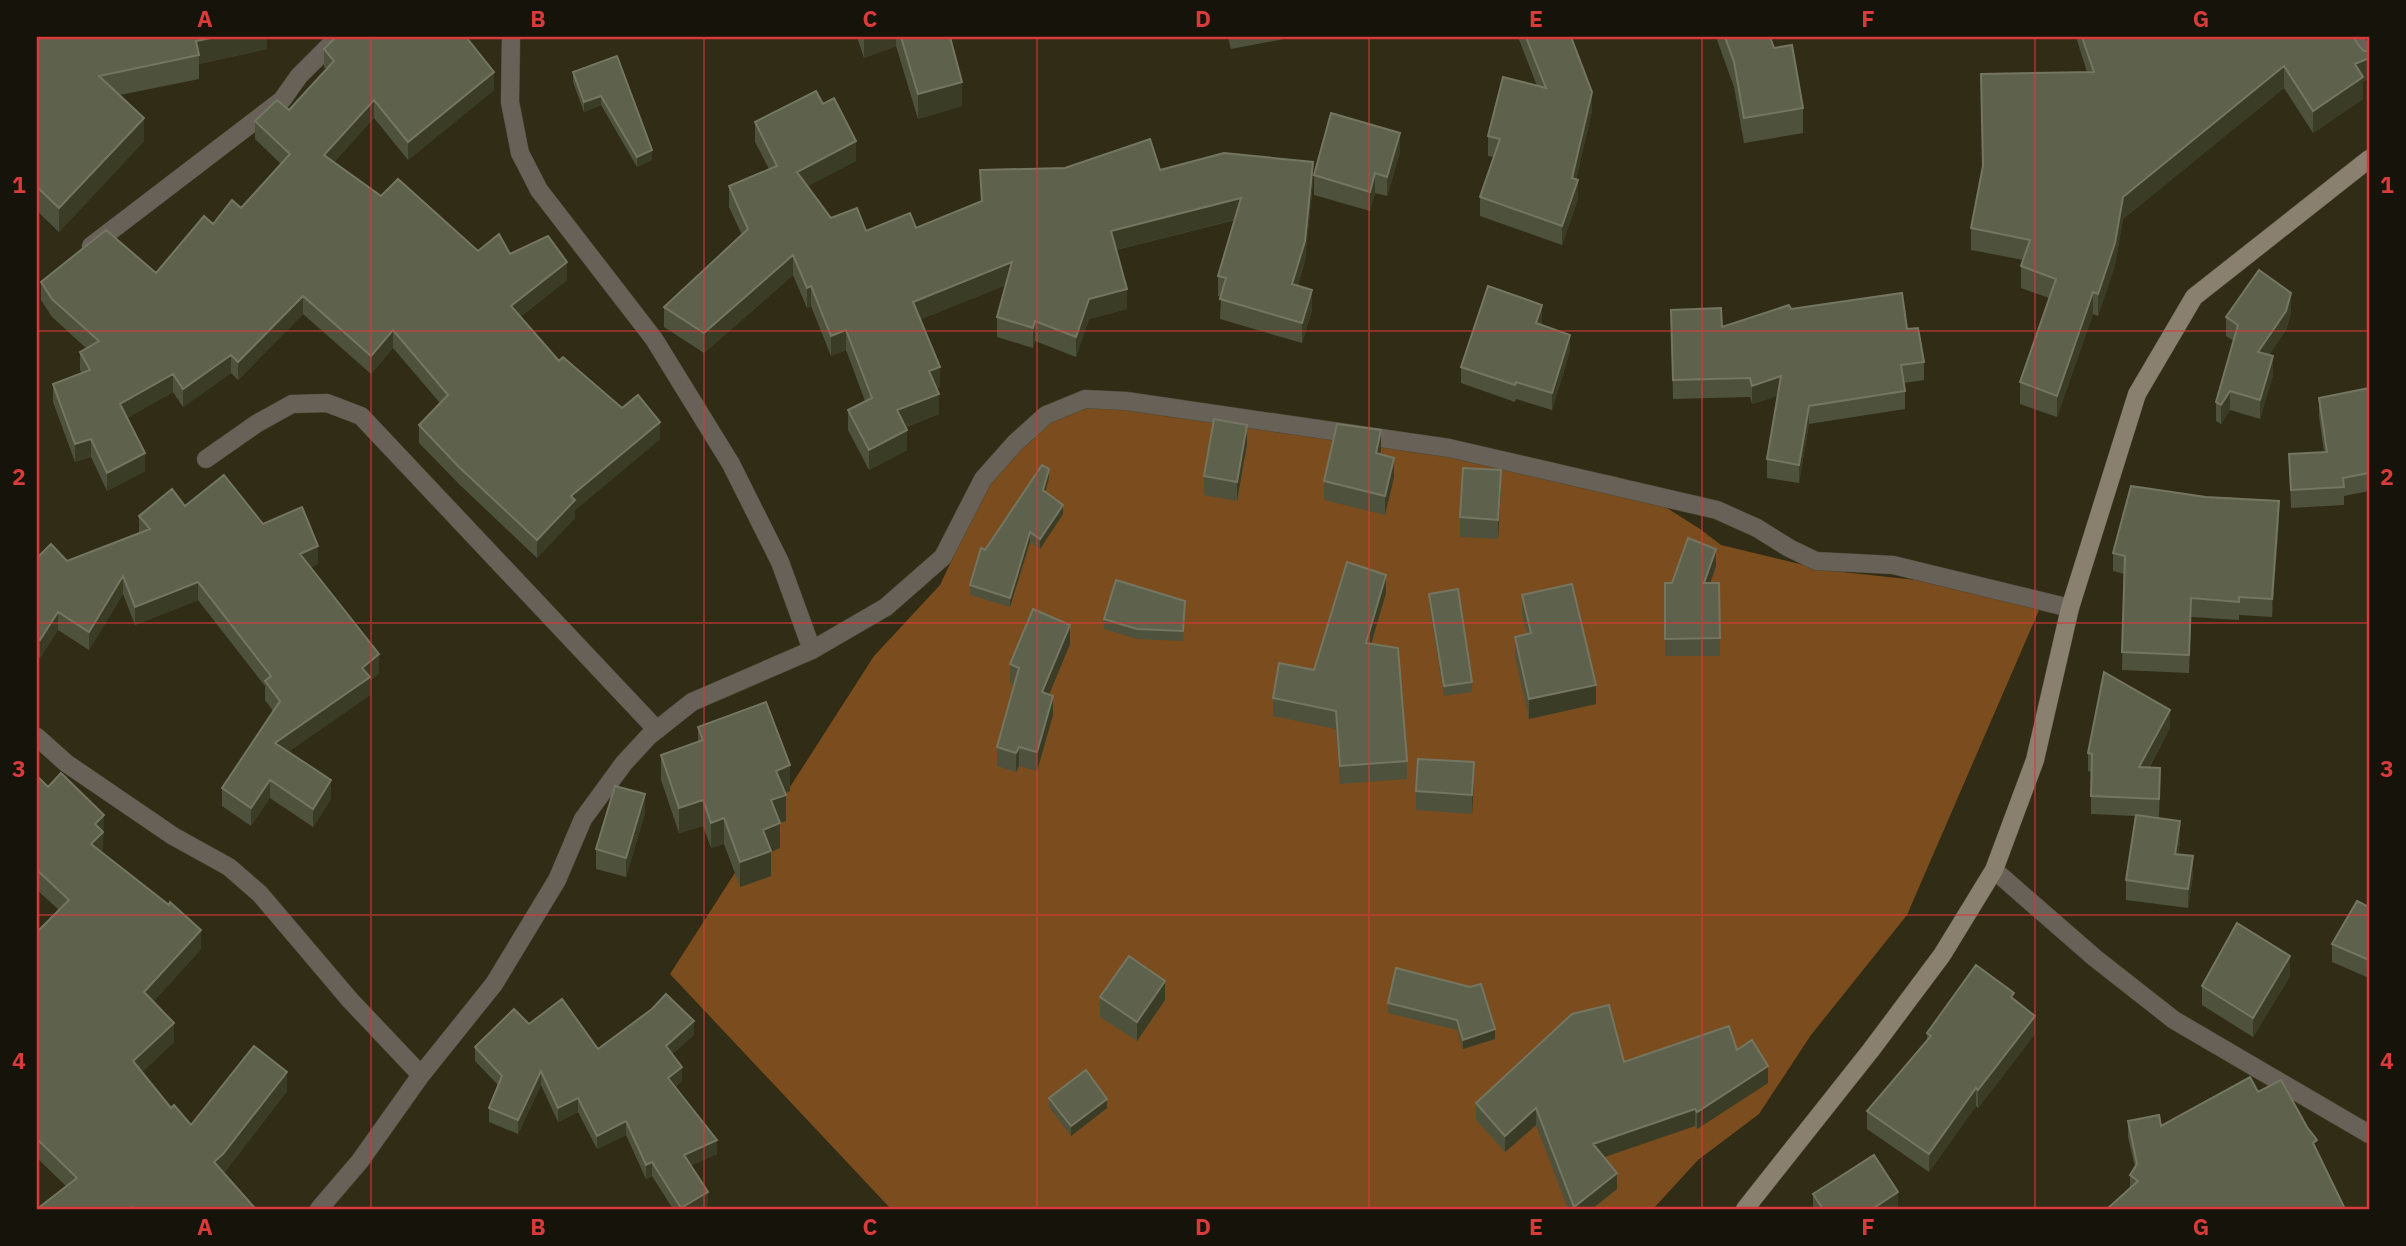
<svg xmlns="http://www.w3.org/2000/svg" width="2406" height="1246" viewBox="0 0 2406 1246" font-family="'IBM Plex Sans',sans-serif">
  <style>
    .forest { fill: #7b4c1d }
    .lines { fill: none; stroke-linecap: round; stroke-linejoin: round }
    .minor-casing { stroke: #4d4934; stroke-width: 19 }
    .secondary-casing { stroke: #4d4934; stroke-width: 19 }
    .minor { stroke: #676158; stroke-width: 18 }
    .secondary { stroke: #898070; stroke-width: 18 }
    .wall { fill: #4e523c }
    .shaded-wall { fill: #3b3c25 }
    .building { fill: #5e624c; stroke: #747662; stroke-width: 2 }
    .grid { fill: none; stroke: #d83b3a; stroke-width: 2; stroke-opacity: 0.55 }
    .neatline { fill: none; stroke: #d83b3a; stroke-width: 2.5 }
    .grid-label { font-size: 23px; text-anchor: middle; font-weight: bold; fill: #d83b3a }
  </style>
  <rect width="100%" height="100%" fill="#302c15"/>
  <path class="forest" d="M1072,402L1400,433L1618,477L1700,529L1721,545L1824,570L2046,594L1907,915L1811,1035L1759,1114L1698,1160L1653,1209H891L670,974L874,656L940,585L988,483L1022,429Z"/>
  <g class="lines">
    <defs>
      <path id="minor" d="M511,37L510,102L520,153L539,190L654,339L731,464L780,562L812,650
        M2354,37L2369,63
        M91,246L282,100L299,76L338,37
        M206,459L256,424L292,404L327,403L361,416L657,730
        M37,737L66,763L173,836L229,867L260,894L350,1000L421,1075
        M1994,870L2095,958L2174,1020L2369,1134
        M319,1209L360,1161L421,1075L494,984L557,880L583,819L624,763L649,736L692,702L812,650L886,607L943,557L983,479L1015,443L1046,415L1085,399L1126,401L1449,448L1717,510L1757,528L1789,548L1816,561L1893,565L2070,608"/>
      <path id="secondary" d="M1745,1209L1871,1050L1942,955L1994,870L2035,760L2070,608L2137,394L2194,297L2369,159"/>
    </defs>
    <use href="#minor" class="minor-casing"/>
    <use href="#secondary" class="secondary-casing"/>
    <use href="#minor" class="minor"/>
    <use href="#secondary" class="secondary"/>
  </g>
  <path class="wall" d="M37,37H267V49L199,64V79L120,95L144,141L59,232L37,211Z
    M857,37H950L962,106L918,119L896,46L864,58Z
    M1228,37H1284V39L1231,49Z
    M1518,37H1571L1592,111L1576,180L1578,199L1562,245L1480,216V197L1494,157L1488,156V136L1537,86Z
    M1716,37H1770L1774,48L1803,108V133L1744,143L1734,87Z
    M2076,37H2353L2363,82V99L2313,133L2284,88L2123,219L2115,265L2098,316L2093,314L2057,417L2020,404V382L2049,298L2021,288V266L2023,260L1971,250V228L2087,72Z
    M324,49L494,90L408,160L374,118L334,162L381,196L478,251L510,254L567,280L520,317L559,361L622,408L660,439L575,510V518L537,558L460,485L419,443V425L440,403L393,348L371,374L303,314L238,380L231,373L183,407L173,392L127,418L145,471L107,491L91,457L75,462L53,402V384L82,373L80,370V352L86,348L52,317L41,300V282L156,273L213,224L241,208L281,164L255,139V121L289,110L326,69L324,67Z
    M617,56L652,160L637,167L601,105L584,112L573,82V72Z
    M755,122L856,161L807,186L831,218L866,231L916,228L981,202L980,170H1160L1313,182L1305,261L1298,285L1312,310L1302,343L1220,319L1221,297L1218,296V276L1235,220L1116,250L1127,309L1089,319L1076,357L1035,341L1033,348L997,337V317L1006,285L921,319L940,387L936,388L939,414L906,427L907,450L869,470L848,430V410L865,401L846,350L831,356L811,306L807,308L793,275L704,353L664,327V307L742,235L729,207V186L769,169L755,142Z
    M1400,152L1387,196L1375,193L1370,211L1314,195V175Z
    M1791,309L1907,329L1924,362V380L1904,383L1905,391V409L1809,424L1799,483L1767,478V459L1777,396L1752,404L1750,397L1673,399L1671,310L1722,327Z
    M2291,313L2286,330L2269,355L2273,375L2260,419L2230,410L2221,424L2216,421V402L2234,341L2226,336V317Z
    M1542,321L1541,325L1570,351L1552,410L1516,399L1515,402L1461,383V367Z
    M2369,388V491L2344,496V505L2291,508L2289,454L2324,452L2319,416V398Z
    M1247,444L1237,501L1204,495V476Z
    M1381,450L1380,454L1394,477L1385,515L1324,500V481Z
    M1049,478L1045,492L1063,514L1040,549L1030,542L1010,607L970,595V585L985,550Z
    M1501,489L1498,539L1460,537V517Z
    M185,506L263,524L318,564L311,567L379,673L370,681V695L288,752L331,799L313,827L270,798L251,826L222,806V788L273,711L265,700V686L198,600L135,625L123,594L89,650L58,630L40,658L37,656V558L67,561L139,533V516Z
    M2279,520L2272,617L2239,615V620L2191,617L2189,673L2122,670L2124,574L2113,571V553Z
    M1716,566L1710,583H1719L1720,656H1665V583H1672Z
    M1386,593L1371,644L1407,761V779L1340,784L1336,729L1273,716V698L1314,670Z
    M1429,594L1472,682V692L1444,696L1429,603Z
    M1522,595L1596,704L1529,719L1515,656V637L1527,634L1522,614Z
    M1185,611L1183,641L1137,639L1104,629V619Z
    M1070,644L1049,694L1053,715L1037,771L1019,766L1016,772L997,766V747L1014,685L1010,683V664Z
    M698,727L790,791L785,793L786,821L780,823V848L771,852V876L740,887L724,844L711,848L703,826L679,833L661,780V755L698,741Z
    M2170,728L2149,768L2160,786L2159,817L2145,816L2180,841L2178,854L2193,875L2188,908L2126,900V880L2135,816L2091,814V772L2088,771V753Z
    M37,776L104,834L103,836V852L102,853L201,949L153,1002L174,1042L142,1072L171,1108L191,1125L287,1091L224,1173L254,1209H37L66,1186L37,1158V932L59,910L37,890Z
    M1474,781L1472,814L1416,810V791Z
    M645,813L626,877L596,869V849Z
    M2369,907V978L2332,962V944Z
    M1396,968L1495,1039L1463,1049L1457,1030L1388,1013V1003Z
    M2290,976L2253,1037L2202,1005V986Z
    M1100,997L1165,1000L1137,1041L1100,1017Z
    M2014,999L2035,1034L1978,1108L1976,1106L1929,1172L1867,1129V1111L1927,1040V1033Z
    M529,1024L598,1049L694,1035L672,1054L682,1081L675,1087L717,1154L691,1165L708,1205L702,1209H673L652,1176L646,1179L626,1135L597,1149L578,1112L558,1122L541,1085L518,1134L489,1122V1108L498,1085L475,1061V1047Z
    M1737,1050L1768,1083L1697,1129L1695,1126L1604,1157L1617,1189L1592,1209H1568L1536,1125L1505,1152L1476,1120V1103L1624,1062Z
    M2250,1077L2130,1189V1175L2135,1167L2128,1137V1121L2161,1126Z
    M1049,1098L1107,1108L1071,1136L1049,1107Z
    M1813,1194L1898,1209H1813Z"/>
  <path class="shaded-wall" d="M216,37H267V49L199,64V55L196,41Z
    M864,37H896V46L864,58Z
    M2369,58V79L2363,82V99L2313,133V111L2355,64Z
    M2284,66V88L2123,219L2115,265L2098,316V294L2123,197Z
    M494,72V90L408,160V142Z
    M962,82V106L918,119V94Z
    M1592,92V111L1573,193L1578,180V199L1562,245V226Z
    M601,96V105L584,112V102Z
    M374,100V118L324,173V155Z
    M144,118V141L59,232V208Z
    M1400,133V152L1387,196V177Z
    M856,141V161L797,192V172Z
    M652,150V160L637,167V157Z
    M1313,162V182L1305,261L1292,304V284Z
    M1375,173V193L1370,211V192Z
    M1241,198V218L1111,251V231Z
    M793,255V275L704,353V333Z
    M567,262V280L511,324V306Z
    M1012,262V283L913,322V302Z
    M811,286V306L807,308V288Z
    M1127,289V309L1089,319L1076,357V337L1089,299Z
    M1312,290V310L1302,343V323Z
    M2093,292V314L2057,417V396Z
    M2291,293V313L2286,330L2258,371V352Z
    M303,296V314L238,380V362Z
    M1542,305V321L1536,340V323Z
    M1035,321V341L1033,348V328Z
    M393,330V348L371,374V356Z
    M846,330V350L831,356V336Z
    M1570,335V351L1552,410V393Z
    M231,355V373L183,407V389Z
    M2273,356V375L2260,419V400Z
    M940,367V387L929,391V371Z
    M173,374V392L120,422V404Z
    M1781,376V395L1752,404V386Z
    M2230,391V410L2221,424V405Z
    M939,394V414L897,430V410Z
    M1809,406V424L1799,483V465Z
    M660,422V439L575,510V518L537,558V540L571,496Z
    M1247,425V444L1237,501V482Z
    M907,430V450L869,470V450Z
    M1381,430V450L1376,472V453Z
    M91,439V457L75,462V444Z
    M145,453V471L107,491V473Z
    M1394,458V477L1385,515V496Z
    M1049,469V478L1043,500V490Z
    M1501,470V489L1498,539V520Z
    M2279,501V520L2272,617V599Z
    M1063,505V514L1040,549V539Z
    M1030,532V542L1010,607V598Z
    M318,546V564L300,572V554Z
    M1716,549V566L1704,601V583Z
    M1386,575V593L1366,661V643Z
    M123,576V594L89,650V632Z
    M198,582V600L135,625V607Z
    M58,612V630L40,658V640Z
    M1070,625V644L1042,712V692Z
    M379,654V673L370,681V695L275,761V743Z
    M1596,685V704L1529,719V699Z
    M1053,696V715L1037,771V752Z
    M2170,710V728L2139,785V767Z
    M1019,747V766L1016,772V753Z
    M1474,762V781L1472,814V795Z
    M790,765V791L776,796V771Z
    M270,780V798L251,826V808Z
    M331,780V799L313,827V809Z
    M645,794V813L626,877V858Z
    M786,795V821L771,825V800Z
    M703,800V826L679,833V808Z
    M104,815L103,852L91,864V844L95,824Z
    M724,818V844L711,848V823Z
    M2180,821V841L2175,873V854Z
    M780,823V848L771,852V876L740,887V862L763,830Z
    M2193,856V875L2188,908V889Z
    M201,930V949L144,1012V992Z
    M2290,956V976L2253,1037V1018Z
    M1165,981V1000L1137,1041V1022Z
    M2035,1016V1034L1978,1108V1090Z
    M694,1021V1035L666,1060V1046Z
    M174,1023V1042L133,1081V1061Z
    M1495,1029V1039L1463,1049V1040Z
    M1768,1066V1083L1697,1129V1112Z
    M682,1067V1081L668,1092V1078Z
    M541,1071V1085L518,1134V1120Z
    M287,1072V1091L223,1174L214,1162Z
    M1976,1088V1106L1929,1172V1154Z
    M578,1098V1112L558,1122V1108Z
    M1107,1099V1108L1071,1136V1126Z
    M1536,1108V1125L1505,1152V1136Z
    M1695,1109V1126L1593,1161V1144Z
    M626,1121V1135L597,1149V1136Z
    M717,1140V1154L684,1169V1155Z
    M652,1162V1176L646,1179V1165Z
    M1617,1173V1189L1592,1209H1574V1207Z
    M708,1192V1205L702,1209H681Z
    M1898,1192V1209H1872Z"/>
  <path class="building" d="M37,37H216L196,41L199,55L99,76L144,118L59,208L37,187Z
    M336,37H466L494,72L408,142L374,100L324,155L381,196L398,179L478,251L499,234L510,254L548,236L567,262L511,306L559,361L563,357L622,408L638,395L660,422L571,496L575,500L537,540L460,468L419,425L448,395L393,330L371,356L303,296L238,362L231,355L183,389L173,374L120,404L145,453L107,473L91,439L75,444L53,384L90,370L80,352L99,341L52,299L41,282L106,230L156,273L204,216L213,224L232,200L241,208L290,154L255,121L277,100L289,110L334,61L324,49Z
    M901,37H950L962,82L918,94Z
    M1526,37H1571L1592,92L1572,178L1578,180L1562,226L1480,197L1500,139L1488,136L1503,77L1546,88Z
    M1725,37H1770L1774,48L1792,45L1803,108L1744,118L1734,62Z
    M2082,37H2353L2360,47L2364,51H2369V58L2355,64L2363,77L2313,111L2284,66L2123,197L2115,243L2098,294L2093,292L2057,396L2020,382L2056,279L2021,266L2030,240L1971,228L1983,166L1981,74L2094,72Z
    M617,56L652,150L637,157L601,96L584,102L573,72Z
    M816,91L823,104L834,98L856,141L797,172L831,218L857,208L866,231L910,213L916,228L982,201L980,170L1065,168L1150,139L1160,170L1224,153L1313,162L1305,241L1292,284L1312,290L1302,323L1220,299L1226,278L1218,276L1241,198L1111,231L1127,289L1089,299L1076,337L1035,321L1033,328L997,317L1012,262L913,302L940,367L929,371L939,394L897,410L907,430L869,450L848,410L872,398L846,330L831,336L811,286L807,288L793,255L704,333L664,307L748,229L729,186L777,166L755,122Z
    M1331,113L1400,133L1387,177L1375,173L1370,192L1314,175Z
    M2259,270L2291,293L2286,311L2258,352L2273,356L2260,400L2230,391L2221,405L2216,402L2238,325L2226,317Z
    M1488,286L1542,305L1536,323L1570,335L1552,393L1516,382L1515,385L1461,367Z
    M1902,293L1907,329L1918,328L1924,362L1901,365L1905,391L1809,406L1799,465L1767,459L1781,376L1752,386L1750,378L1673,380L1671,310L1721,308L1722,327L1789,305L1791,309Z
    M2369,388V473L2343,478L2344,487L2291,490L2289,454L2327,452L2319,398Z
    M1214,419L1247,425L1237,482L1204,476Z
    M1337,424L1381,430L1376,453L1394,458L1385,496L1324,481Z
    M1042,465L1049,469L1043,490L1063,505L1040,539L1030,532L1010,598L970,585L981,548L985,550Z
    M1463,468L1501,470L1498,520L1460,517Z
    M224,475L263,524L302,507L318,546L300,554L379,654L362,668L370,677L275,743L331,780L313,809L270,780L251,808L222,788L280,701L265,681L271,676L198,582L135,607L123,576L89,632L58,612L40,640L37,637V558L51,544L67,561L150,529L139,516L172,489L185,506Z
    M2131,486L2206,497L2279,501L2272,599L2239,597V602L2191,598L2189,655L2122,652L2125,556L2113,553Z
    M1688,538L1716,549L1704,583H1719L1720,638L1665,639V583H1672Z
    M1347,562L1386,575L1366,643L1398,648L1407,761L1340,766L1336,711L1273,698L1279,663L1314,670Z
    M1116,580L1185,601L1183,631L1137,629L1104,619Z
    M1572,584L1596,685L1529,699L1515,637L1531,633L1522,595Z
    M1458,589L1472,682L1444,686L1429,594Z
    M1033,609L1070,625L1042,692L1053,696L1037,752L1019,747L1016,753L997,747L1019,668L1010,664Z
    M2104,672L2170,710L2139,767L2160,768L2159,799L2091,796L2092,754L2088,753Z
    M766,702L790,765L776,771L786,795L771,800L780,823L763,830L771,851L740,862L724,818L711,823L703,800L679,808L661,755L703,740L698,727Z
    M1418,759L1474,762L1472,795L1416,791Z
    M61,773L104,815L95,824L103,832L91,844L169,905L170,902L201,930L144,992L174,1023L133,1061L171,1108L174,1105L191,1125L254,1046L287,1072L223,1154L214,1162L254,1207L251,1209H134L132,1207L128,1209H37L77,1178L37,1139V932L69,900L37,870V776L48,787Z
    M615,786L645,794L626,858L596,849Z
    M2136,815L2180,821L2175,854L2193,856L2188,889L2126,880Z
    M2357,901L2369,907V960L2332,944Z
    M2237,923L2290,956L2253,1018L2202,986Z
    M1129,956L1165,981L1137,1022L1100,997Z
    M1976,965L2014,993L2011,997L2035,1016L1978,1090L1976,1088L1929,1154L1867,1111L1931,1036L1927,1033Z
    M1396,968L1470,987L1481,984L1495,1029L1463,1040L1457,1020L1388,1003Z
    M666,994L694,1021L666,1046L682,1067L668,1078L717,1140L684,1155L708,1192L681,1208L652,1162L646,1165L626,1121L597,1136L578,1098L558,1108L541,1071L518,1120L489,1108L502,1076L475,1047L514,1009L529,1024L562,999L598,1049L652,1009Z
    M1609,1005L1624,1062L1729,1026L1737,1050L1752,1040L1768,1066L1697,1112L1695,1109L1593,1144L1617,1173L1574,1207L1536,1108L1505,1136L1476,1103L1572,1014Z
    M1086,1070L1107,1099L1071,1126L1049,1098Z
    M2250,1077L2258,1092L2281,1080L2307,1127L2317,1140L2313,1143L2345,1209H2107L2138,1181L2130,1175L2137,1164L2128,1121L2159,1115L2161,1126Z
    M1874,1155L1898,1192L1872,1209H1823L1813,1194Z"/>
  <path class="grid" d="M371,37V1209M704,37V1209M1037,37V1209M1369,37V1209M1702,37V1209M2035,37V1209M37,331H2369M37,623H2369M37,915H2369"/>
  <rect width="2406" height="1246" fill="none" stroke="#16140a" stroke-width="77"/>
  <rect x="38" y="38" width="2330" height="1170" class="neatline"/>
  <g class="grid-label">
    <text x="205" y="27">A</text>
    <text x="538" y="27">B</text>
    <text x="870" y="27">C</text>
    <text x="1203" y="27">D</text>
    <text x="1536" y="27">E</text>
    <text x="1868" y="27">F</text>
    <text x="2201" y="27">G</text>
    <text x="19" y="193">1</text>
    <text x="2387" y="193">1</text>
    <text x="19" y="485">2</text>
    <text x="2387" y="485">2</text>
    <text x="19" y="777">3</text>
    <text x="2387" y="777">3</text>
    <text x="19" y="1069">4</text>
    <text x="2387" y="1069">4</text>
    <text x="205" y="1235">A</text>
    <text x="538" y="1235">B</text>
    <text x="870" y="1235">C</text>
    <text x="1203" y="1235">D</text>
    <text x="1536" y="1235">E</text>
    <text x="1868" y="1235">F</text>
    <text x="2201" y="1235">G</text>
  </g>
</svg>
